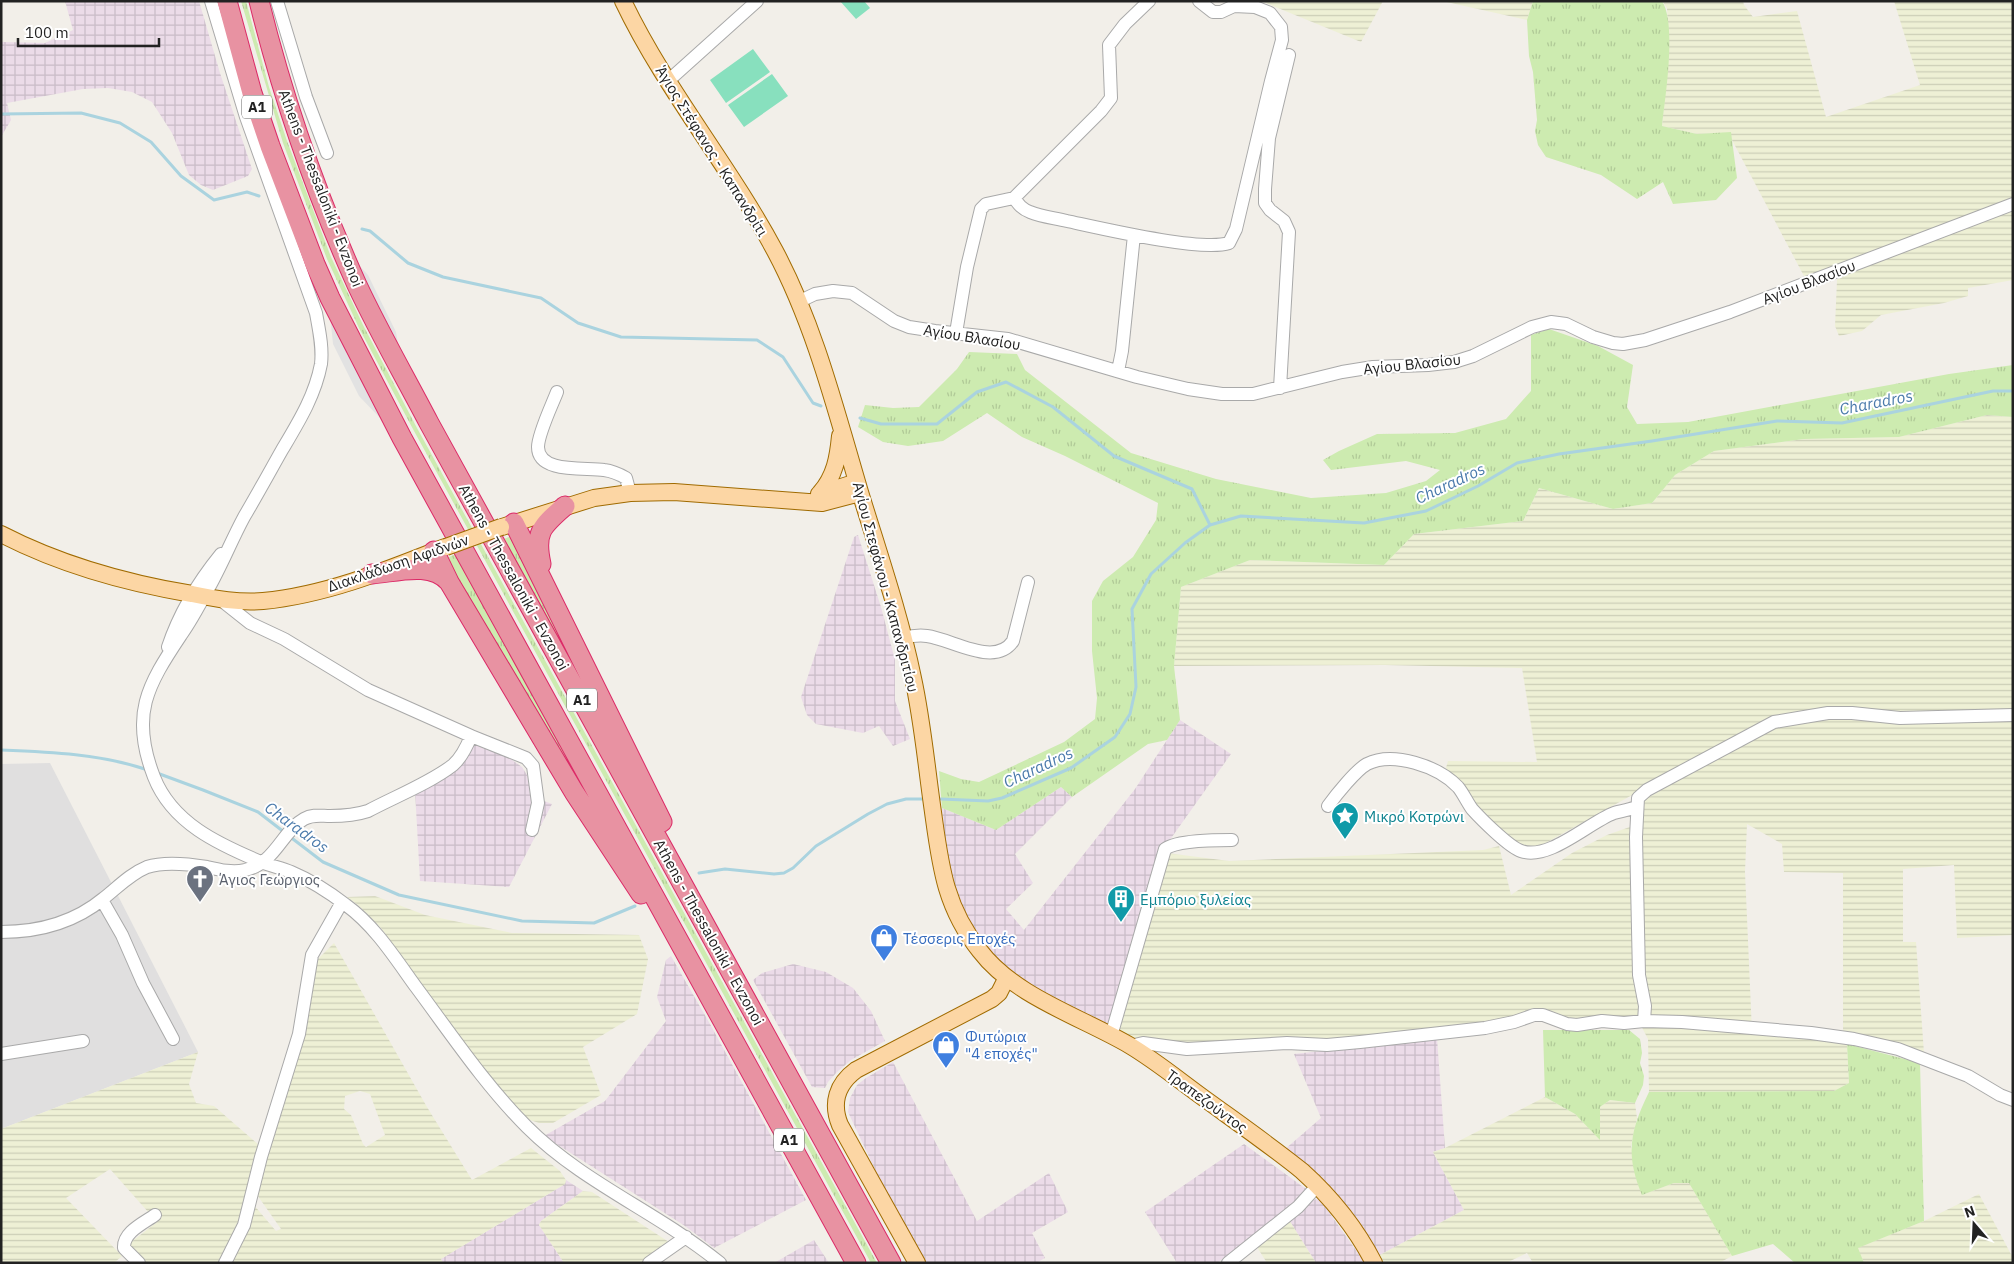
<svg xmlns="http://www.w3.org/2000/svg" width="2014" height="1264" viewBox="0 0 2014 1264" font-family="'IBM Plex Sans',sans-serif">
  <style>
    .residential { fill: #e0dfdf }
    .industrial { fill: url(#industrial-grid) }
    .farmland { fill: url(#farmland-rules); fill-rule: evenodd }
    .grass { fill: url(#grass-tufts) }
    .pitch { fill: #88e0be }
    .parking { fill: #e2e2e2 }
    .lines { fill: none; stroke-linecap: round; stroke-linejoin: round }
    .stream { stroke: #aad3df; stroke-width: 3 }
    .minor-casing { stroke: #a9a9a9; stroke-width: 14 }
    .major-casing { stroke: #a06b00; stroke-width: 18 }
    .highway-casing { stroke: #dc2a67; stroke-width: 21 }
    .minor { stroke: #fff; stroke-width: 12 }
    .major { stroke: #fcd6a4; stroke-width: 16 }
    .highway { stroke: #e892a2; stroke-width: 19 }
    .major-bridge-casing { stroke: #a06b00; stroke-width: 18; stroke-linecap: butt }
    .major-bridge { stroke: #fcd6a4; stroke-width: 16 }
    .labels { text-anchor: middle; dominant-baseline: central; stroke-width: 4; stroke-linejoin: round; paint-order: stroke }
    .shield { fill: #fff; stroke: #646464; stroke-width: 1 }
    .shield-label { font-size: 14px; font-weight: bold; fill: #222 }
    .street-label { font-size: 15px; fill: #222; stroke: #fff }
    .culture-label { font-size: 15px; fill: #0d838f; stroke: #fff; text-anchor: start }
    .worship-label { font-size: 15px; fill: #5b616d; stroke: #fff; text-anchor: start }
    .shop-label { font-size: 15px; fill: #366cbe; stroke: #fff; text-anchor: start }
    .water-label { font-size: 16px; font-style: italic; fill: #4a7aab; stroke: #fff }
  </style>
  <defs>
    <pattern id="industrial-grid" width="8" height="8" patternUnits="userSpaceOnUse" patternTransform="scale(1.25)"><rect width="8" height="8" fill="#ebdbe8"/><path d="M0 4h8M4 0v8" fill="none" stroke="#c9bcc7"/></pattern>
    <pattern id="farmland-rules" width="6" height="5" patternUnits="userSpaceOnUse" patternTransform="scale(1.25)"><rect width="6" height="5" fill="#eef0d5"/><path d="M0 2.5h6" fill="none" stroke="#ccceb7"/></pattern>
    <pattern id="grass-tufts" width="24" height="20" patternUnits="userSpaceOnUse" patternTransform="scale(1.25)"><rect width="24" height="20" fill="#cdebb0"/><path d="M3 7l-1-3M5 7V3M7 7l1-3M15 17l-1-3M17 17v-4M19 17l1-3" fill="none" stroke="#b0c997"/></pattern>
  </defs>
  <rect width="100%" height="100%" fill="#f2efe9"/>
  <path class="residential" d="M50,763L198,1052L1,1129V764Z"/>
  <path class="industrial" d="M65,1H199L220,73L252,169L248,176L213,190L201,185L189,175L172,133L152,102L132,92L108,88L83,89L7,103L11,120L1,137V44L2,42L45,43L73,30Z
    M858,535L881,607L895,660V701L910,739L893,746L879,726L863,733L816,724L807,715L801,697L854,537Z
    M1180,720L1231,754L1162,851L1110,1031L1013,980L966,926L945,864L942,808L996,830L1061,787L1072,797L1015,854L1033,883L1006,909L1024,930L1135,789Z
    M472,744L508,757L522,767L527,775L531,796L552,804L509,887L420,881L415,790Z
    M671,956L710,1024L806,1200L714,1248L685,1226L544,1136L605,1101L666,1021L657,997L666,960Z
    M793,964L826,972L853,988L871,1011L885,1041L851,1060L837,1072L828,1082L825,1088L812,1087L753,980L762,973Z
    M1437,1038L1445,1148L1433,1152L1464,1210L1378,1256L1284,1150L1321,1118L1294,1054Z
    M893,1062L977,1221L1049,1173L1068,1212L1032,1233L1045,1258L1036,1263H926L880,1180L848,1112L850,1098L857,1085L866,1078Z
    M1244,1144L1306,1189L1308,1192L1217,1263H1177L1145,1212Z
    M566,1180L583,1191L541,1221L539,1225L564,1263H443L441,1259L565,1184Z
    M1317,1199L1321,1201L1365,1263H1316L1289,1220L1312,1200Z
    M814,1240L829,1263H774Z"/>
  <path class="farmland" d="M1261,1H1383L1361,42Z
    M1442,1H1533L1527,20Z
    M1662,1H1743L1744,5L1753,17L1797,11L1826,117L1920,85L1894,1H2013V199L1805,278L1732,140L1730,133L1697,134L1662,126L1669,54L1667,8Z
    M2013,211V280L1968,288V296L1944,303L1881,315L1862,331L1839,336L1835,326L1837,280L1841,275Z
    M1987,415L2013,417V935L1957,938L1954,865L1903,869V942H1916L1924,1053L1843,1034V873L1784,872L1782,844L1747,824L1745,872L1752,1032L1805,1037L1847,1044L1849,1083L1834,1091L1649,1092L1648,1039L1637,1018L1574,1021L1534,1008L1502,1021L1327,1041L1185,1045L1137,1039L1116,1032L1167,853L1229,861L1483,850L1499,846L1511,895L1572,853L1607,835L1641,823L1642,801L1702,766L1699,758L1542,845L1531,848L1519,845L1499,829L1474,804L1446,768L1448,761L1537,762L1522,668L1385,665L1174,666L1181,587L1250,560L1384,565L1414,534L1523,521L1539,488L1613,509L1652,503L1675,475L1714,451L1804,439L1899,437Z
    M375,896L425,915L512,933L639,935L648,959L637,1014L583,1047L601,1095L553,1123H539L527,1119L480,1065L381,928L358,905L347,897Z
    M334,943L427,1107L472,1180L531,1148L560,1171L566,1180L565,1184L441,1259L443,1263H229L252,1203L276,1231L281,1229L255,1192L316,961ZM360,1091L370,1094L385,1135L366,1147L363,1144L351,1115L344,1109L345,1096Z
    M198,1052L189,1084L196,1103L214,1106L259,1145L241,1220L220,1263H144L126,1246L157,1222L110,1169L66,1198L122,1256L114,1263H1V1129Z
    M1545,1097L1575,1114L1600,1139V1107L1610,1100L1635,1103L1637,1118L1631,1146L1642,1195L1674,1183L1689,1182L1732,1256L1719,1263H1533L1527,1253L1506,1263H1382L1378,1256L1464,1210L1433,1152L1445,1148Z
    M583,1191L592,1192L672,1244L645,1263H564L539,1225L541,1221Z
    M1979,1194L2013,1258V1263H1864L1857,1248L1924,1221Z
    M1289,1220L1316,1263H1267L1257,1247Z"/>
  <path class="grass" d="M241,1H246L269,87L287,141L331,257L363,325L417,428L877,1263H871L414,431L359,328L327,259L283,143Z
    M1533,1H1662C1677,24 1665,98 1662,126L1697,134L1731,132L1737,178L1716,200L1673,204L1663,182L1637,199L1601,175L1546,157L1538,145L1535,131L1537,120L1533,72L1529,56L1527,20Z
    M1549,329L1598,346L1633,365L1627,407L1637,424L1688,422L1949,374L2013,365V417L1987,415L1899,437L1804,439L1714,451L1675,475L1652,503L1613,509L1539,488L1523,521L1414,534L1384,565L1250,560L1181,587L1174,666L1180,720L1167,740L1148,744L1072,797L1061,787L996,830L942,808L939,771L961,779L979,782L1064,742L1095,719L1097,698L1092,651V601L1103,581L1133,557L1156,520L1158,503L1065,456L1022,437L987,413L943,441L908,446L883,442L858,427L865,405L893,408L919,407L957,369L969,352L1017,354L1025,370L1131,453L1216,479L1311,498L1386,493L1426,481L1440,470L1406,461L1331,470L1323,460L1339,451L1377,434L1455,433L1506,419L1531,391V335Z
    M511,536L664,839L499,541Z
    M458,553L630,871L449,566L447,558Z
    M1543,1030H1629L1640,1039L1642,1053L1640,1063L1644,1076L1643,1085L1635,1103L1610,1100L1600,1107V1140L1575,1114L1545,1097Z
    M1847,1044L1920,1063L1924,1221L1858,1248L1864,1263H1795L1773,1244L1732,1256L1689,1183H1674L1642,1195C1625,1154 1630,1131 1649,1092L1834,1091L1849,1083Z"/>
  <path class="pitch" d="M840,1H864L870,8L856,19Z
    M753,49L770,72L726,103L710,80Z
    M772,74L788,96L744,127L728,105Z"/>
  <path class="parking" d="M339,244L368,275L396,332L404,380Z
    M329,305L382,420L359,396L333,344Z"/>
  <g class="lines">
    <path class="stream" d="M1,114L81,113L120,123L151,142L181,176L214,200L247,192L259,196
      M362,229L370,231L408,263L443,277L541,298L578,323L621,337L757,340L783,357L813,403L821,406
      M860,418L881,424H937L977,392L1006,382L1053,407L1114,456L1192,489L1210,525
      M1,750C51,752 101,754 148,770
      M157,773L203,790L258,812L284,832
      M941,799L988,801L1002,798L1071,768L1115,737L1130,714L1136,687L1132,609L1151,574L1185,543L1210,525L1241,516L1364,523L1426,511L1478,486L1517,463L1559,454L1652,441L1777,421L1842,423L1993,391H2013
      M289,836L323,862L399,895L522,921L594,923L635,906
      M699,873L725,869L774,874L784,873L793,868L816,846L868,814L887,804L906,799H922"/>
    <defs>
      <path id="minor" d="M211,1L246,117L316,313C319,330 323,347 321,364C315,396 298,423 282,450C269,473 257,495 244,517C231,541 221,567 207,591C199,606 191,621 181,635C147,686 130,715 154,777C172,823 218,844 261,862C271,866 282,868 291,872C310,880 329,892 346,905C375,926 395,958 416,987C451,1034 485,1085 527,1127C583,1183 659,1213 720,1263
        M277,1L306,97L327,153
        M668,81L757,1
        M1014,198C1019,205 1022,209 1030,212C1042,217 1055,218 1067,221C1100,228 1201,252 1229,243L1236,229L1271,81L1282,40L1281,27L1270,13L1255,7L1234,6L1221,12H1213L1199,1
        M798,302L815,294L833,291L852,293L894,321L909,327L935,331L1008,339L1137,377L1188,389L1222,394H1253L1342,372L1373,367L1428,365L1454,362L1473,356L1532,327L1551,322L1566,324L1593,337L1613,343L1623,344L1645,340L1730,312L2013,204
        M956,333L967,267L981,209L986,204L1014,198L1101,111L1111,98L1109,45L1125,24L1149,1
        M1118,371L1122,351L1134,235
        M1280,388L1289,232L1284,221L1270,210L1265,203V189L1269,138L1289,55
        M557,392C552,405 538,434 538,447C538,474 586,467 604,470C612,471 619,474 626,478L630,493
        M903,638C911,636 919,635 927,636C952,639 995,668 1013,641L1028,582
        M168,647C179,614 199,581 221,554
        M471,736L526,758L533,766L538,803L532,830
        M1328,806C1336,795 1356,770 1367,764C1393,751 1438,766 1458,787C1463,793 1467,802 1472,809C1481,819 1509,847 1521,851C1549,861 1588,823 1614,813C1621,811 1629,810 1636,807
        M102,900L122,935L143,983L173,1039
        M1,932C39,932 74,923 104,898C118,887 130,874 147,867C165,861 189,864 207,867C220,870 233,873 245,870C275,864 282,831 304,819C313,814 321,816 330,816C343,816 356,815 368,811C394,797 430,783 453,765C462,757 467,746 471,736L368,690L284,639L250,623L221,600
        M1644,1021L1645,1006L1639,975L1636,837L1638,798L1647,790L1774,722L1828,713H1852L1900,718L2013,715
        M1111,1036L1165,849C1177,840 1216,840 1232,840
        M1130,1046L1143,1043L1187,1049L1287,1043L1327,1045L1360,1042L1485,1028L1514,1022L1534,1015H1543L1567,1024L1577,1025L1602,1021L1624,1023L1644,1021L1682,1022L1811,1033L1854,1039L1898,1049L1968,1076L2000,1095L2013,1100
        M1,1054L83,1041
        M139,1263L124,1248C123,1232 144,1223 155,1215
        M225,1263L244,1225L261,1157L299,1034L312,955L342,902
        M649,1263L686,1237
        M1228,1263L1298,1207L1318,1185"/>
      <path id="major" d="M623,1C665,89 729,165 775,251C815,326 836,411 860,492C879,554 900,615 913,678C922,719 926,762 932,805C940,861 943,905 980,951C1014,996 1081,1017 1129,1045C1156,1061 1180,1081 1205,1099C1238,1123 1271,1146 1302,1171C1332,1198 1356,1228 1374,1263
        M820,493C835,476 838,457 840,436
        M819,494L857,482
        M502,527L594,498L630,493L674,492L822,503L860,493
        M1,534C61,565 126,583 192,594C216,599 239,603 263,601C326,595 387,570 445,547
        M917,1263L840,1125C831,1103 837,1084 856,1070L992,999L999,993L1006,979"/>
      <path id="highway" d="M227,1L252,93L270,146L315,264L330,298L402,438L856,1263
        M259,1C283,98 316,194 357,285C379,332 405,377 429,423L891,1263
        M514,523L662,822
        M434,551L449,582L574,792L641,894
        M541,564C534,532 542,526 565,506
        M372,574C397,572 431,561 449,582"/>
    </defs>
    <use href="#minor" class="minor-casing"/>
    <use href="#major" class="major-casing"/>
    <use href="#highway" class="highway-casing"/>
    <use href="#minor" class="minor"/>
    <use href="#major" class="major"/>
    <use href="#highway" class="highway"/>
    <defs>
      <path id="major-bridge" d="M446,547L501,527"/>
    </defs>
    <use href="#major-bridge" class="major-bridge-casing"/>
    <use href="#major-bridge" class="major-bridge"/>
  </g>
  <defs>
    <symbol id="sight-pin" viewBox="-11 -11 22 30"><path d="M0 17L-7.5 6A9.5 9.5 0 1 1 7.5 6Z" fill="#0f9aa8" stroke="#fff"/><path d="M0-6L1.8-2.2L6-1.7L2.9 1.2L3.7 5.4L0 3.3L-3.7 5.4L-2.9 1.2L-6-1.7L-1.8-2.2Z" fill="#fff"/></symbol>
    <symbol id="church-pin" viewBox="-11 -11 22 30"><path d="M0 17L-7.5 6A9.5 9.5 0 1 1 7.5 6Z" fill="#6b7280" stroke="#fff"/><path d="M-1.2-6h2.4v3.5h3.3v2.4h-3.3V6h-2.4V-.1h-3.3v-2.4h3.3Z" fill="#fff"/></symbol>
    <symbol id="building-pin" viewBox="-11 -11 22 30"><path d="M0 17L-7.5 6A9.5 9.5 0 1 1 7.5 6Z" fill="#0f9aa8" stroke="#fff"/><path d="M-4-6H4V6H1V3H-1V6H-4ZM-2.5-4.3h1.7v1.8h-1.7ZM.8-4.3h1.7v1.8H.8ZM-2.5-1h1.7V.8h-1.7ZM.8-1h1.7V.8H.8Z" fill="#fff"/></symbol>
    <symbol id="shop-pin" viewBox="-11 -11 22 30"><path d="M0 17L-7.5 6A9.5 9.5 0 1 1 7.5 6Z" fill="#3f7fe0" stroke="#fff"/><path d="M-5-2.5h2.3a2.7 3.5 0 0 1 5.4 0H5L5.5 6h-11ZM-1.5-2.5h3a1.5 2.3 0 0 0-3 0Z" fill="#fff"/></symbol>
  </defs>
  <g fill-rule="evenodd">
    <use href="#sight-pin" x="1329" y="800" width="32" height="43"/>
    <use href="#church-pin" x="184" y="863" width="32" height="43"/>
    <use href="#building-pin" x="1105" y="883" width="32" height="43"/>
    <use href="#shop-pin" x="868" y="922" width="32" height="43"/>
    <use href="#shop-pin" x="930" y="1029" width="32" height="43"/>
  </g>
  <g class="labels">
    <g class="shield">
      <rect x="242" y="95.5" width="30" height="23" rx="4"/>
      <rect x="567" y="688.5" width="30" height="23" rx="4"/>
      <rect x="774" y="1128.5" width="30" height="23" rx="4"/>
    </g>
    <g class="shield-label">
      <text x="257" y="107">Α1</text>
      <text x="582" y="700">Α1</text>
      <text x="789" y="1140">Α1</text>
    </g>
    <g class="street-label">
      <text transform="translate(712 151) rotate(58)">Άγιος Στέφανος - Καπανδρίτι</text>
      <text transform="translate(321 188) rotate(69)">Athens - Thessaloniki - Evzonoi</text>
      <text transform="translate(1809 282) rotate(-21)">Αγίου Βλασίου</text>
      <text transform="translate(972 337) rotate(9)">Αγίου Βλασίου</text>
      <text transform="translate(1412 364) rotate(-6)">Αγίου Βλασίου</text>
      <text transform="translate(398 563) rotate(-19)">Διακλάδωση Αφιδνών</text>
      <text transform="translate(514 577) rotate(61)">Athens - Thessaloniki - Evzonoi</text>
      <text transform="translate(886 587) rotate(75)">Αγίου Στεφάνου - Καπανδριτίου</text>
      <text transform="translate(709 932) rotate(61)">Athens - Thessaloniki - Evzonoi</text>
      <text transform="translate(1207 1101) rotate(36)">Τραπεζούντος</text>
    </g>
    <g class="culture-label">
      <text x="1364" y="816">Μικρό Κοτρώνι</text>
      <text x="1140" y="899">Εμπόριο ξυλείας</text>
    </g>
    <g class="worship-label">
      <text x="219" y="879">Άγιος Γεώργιος</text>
    </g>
    <g class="shop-label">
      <text x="903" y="938">Τέσσερις Εποχές</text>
      <text x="965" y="1036">Φυτώρια<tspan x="965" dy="17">"4 εποχές"</tspan></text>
    </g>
    <g class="water-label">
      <text transform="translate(1876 402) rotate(-11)">Charadros</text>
      <text transform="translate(1450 483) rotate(-25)">Charadros</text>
      <text transform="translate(1038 767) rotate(-25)">Charadros</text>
      <text transform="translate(297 827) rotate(36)">Charadros</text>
    </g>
  </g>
  <rect width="2014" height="1264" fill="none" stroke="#222222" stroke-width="5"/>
  <g transform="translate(1974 1224) rotate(341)" stroke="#ffffff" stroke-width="4" paint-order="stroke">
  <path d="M0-4L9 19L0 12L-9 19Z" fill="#222222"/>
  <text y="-8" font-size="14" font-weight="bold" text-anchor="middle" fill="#222222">N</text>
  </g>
  <path d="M18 38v8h141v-8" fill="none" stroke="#222222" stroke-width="2.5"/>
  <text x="25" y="38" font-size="15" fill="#222222" stroke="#ffffff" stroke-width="4" paint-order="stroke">100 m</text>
</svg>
